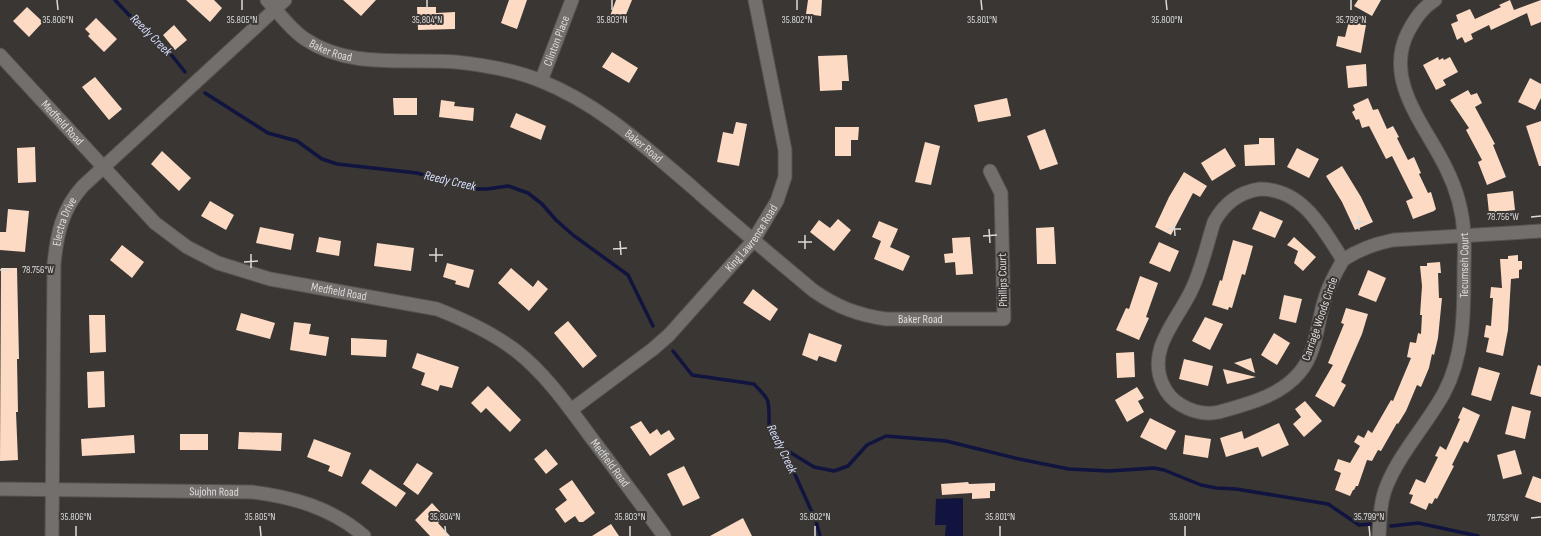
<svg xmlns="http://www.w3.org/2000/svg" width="1541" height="536" viewBox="0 0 1541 536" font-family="'Sofia Sans Condensed',sans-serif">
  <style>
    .water { fill: #10143f }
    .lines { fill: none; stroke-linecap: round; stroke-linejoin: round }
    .stream { stroke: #10143f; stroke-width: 3.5 }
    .building { fill: #fcdac3 }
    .minor-casing { stroke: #555250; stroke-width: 15 }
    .minor { stroke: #726f6c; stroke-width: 13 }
    .ticks { fill: none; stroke: #dddbda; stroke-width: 1.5 }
    .labels { text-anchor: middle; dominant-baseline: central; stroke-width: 4; stroke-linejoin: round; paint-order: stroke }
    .street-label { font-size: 12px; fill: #dddbda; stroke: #393634 }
    .water-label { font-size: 13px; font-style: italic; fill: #d5ddfc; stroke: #393634 }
    .ticks-label { font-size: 10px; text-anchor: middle; fill: #dddbda; stroke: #393634; stroke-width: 4; stroke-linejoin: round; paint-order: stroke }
  </style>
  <rect width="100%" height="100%" fill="#393634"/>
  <path class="water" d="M963,498V536H945L946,525H935L936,499Z"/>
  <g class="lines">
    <path class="stream" d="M115,0L129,15L158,38L185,72
      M205,93L268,133L297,141L322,159L337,164L417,173L474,189H487L508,186L528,193L542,204L556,220L573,235L628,275L653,326
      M673,351L692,375L754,384C758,389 767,396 768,402C772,424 762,429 783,448L816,521L820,536
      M783,448L814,467L834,471L848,466L867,445L886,436L946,441L1019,459L1069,469L1109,471L1154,468L1164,470L1201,485L1216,488L1236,489L1328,504L1359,525L1370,524
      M1391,526L1418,523L1478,536"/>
  </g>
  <path class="building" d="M186,0H214L222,8L210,22Z
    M343,0H376L361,16Z
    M509,0H527L517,29L501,23Z
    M616,0H632L623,22L610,16Z
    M808,0H822L821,16L806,14Z
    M1358,0H1381L1372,16L1354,6Z
    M1510,0L1514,10L1541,0V22L1531,26L1527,13L1491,30L1489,25L1471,34L1473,39L1465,43L1462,37L1457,40L1451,24L1458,21L1456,15L1470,9L1475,19L1501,7L1499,5Z
    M27,7L43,22L29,37L13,21Z
    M417,7H436V13L455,12V29L418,30Z
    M96,18L117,39L104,52L88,36L90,34L85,29Z
    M1349,21L1366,25L1361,53L1336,46L1338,36L1345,37Z
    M174,25L187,40L175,50L163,35Z
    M612,52L638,68L629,83L602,67Z
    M847,55L849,81H842V90L820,91L818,56Z
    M1438,57L1439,60L1443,58L1444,60L1450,57L1458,72L1443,80L1446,85L1436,90L1423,65Z
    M1366,64L1367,86L1348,88L1346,66Z
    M95,77L122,109L109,120L82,87Z
    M1530,78L1541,84V98L1535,110L1518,102Z
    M1468,90L1471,95L1477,93L1482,103L1475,107L1495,144L1493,145L1506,177L1487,185L1478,162L1482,160L1466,130L1469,128L1450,100Z
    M393,98H417V115H394Z
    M1007,98L1011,116L978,122L974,105Z
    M1368,98L1373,110L1378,109L1387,129L1393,126L1399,137L1397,138L1408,160L1414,157L1421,173L1419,174L1428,193L1431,192L1436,209L1434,211L1413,219L1406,201L1413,198L1392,156L1386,159L1369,126L1362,128L1359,119L1356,120L1352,112L1355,110L1353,105Z
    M441,100L455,102L454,106L474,108L473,121L439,117Z
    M516,113L546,126L541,140L510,127Z
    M1541,121V166H1539L1526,126Z
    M736,122L747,124L739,166L717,162L723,132L733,134Z
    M835,127H859L858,140H851V156H835Z
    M1045,129L1058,164L1040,170L1027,136Z
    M1259,138H1274L1275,165L1245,166L1244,145L1259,144Z
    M925,142L940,146L931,185L915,182Z
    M35,147L36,182L18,183L17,148Z
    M1225,148L1236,166L1212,181L1201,163Z
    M1297,148L1319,159L1309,178L1287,167Z
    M162,151L191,178L179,191L151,164Z
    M1342,166L1361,197L1373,222L1355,230L1342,202L1326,176Z
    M1184,172L1207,186L1200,197L1193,193L1171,235L1155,227L1169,197Z
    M1513,191L1515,210L1489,213L1487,194Z
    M210,201L234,215L226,230L201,216Z
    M8,209L29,211L25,252L0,250V232H6Z
    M1260,211L1283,221L1275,238L1252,229Z
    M838,219L851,230L834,251L810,232L819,220L830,228Z
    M879,221L898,229L890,247L910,256L903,271L874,259L881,241L872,237Z
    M260,227L294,234L291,250L256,243Z
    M1054,227L1056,264H1037L1036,228Z
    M319,237L341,241L339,256L316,252Z
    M970,237L973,274L956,275L955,262L945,263L944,254L953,253L952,238Z
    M1294,237L1316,257L1303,271L1294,263L1298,251L1287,245Z
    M1233,240L1253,246L1245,275L1242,274L1232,308L1229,307L1228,310L1212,305L1220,280L1222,281Z
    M1159,242L1179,251L1170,272L1149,263Z
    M377,243L414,248L411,271L374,266Z
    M122,245L144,262L132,278L110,260Z
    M1518,255V261H1522V269L1519,270V278L1511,279L1508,330L1503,356L1486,352L1489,338L1484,337L1486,325L1491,326L1493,298H1490L1491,287L1502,288L1500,259H1508V256Z
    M1440,262L1441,273H1438L1439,298H1442L1438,338L1434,355L1432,354L1429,368L1421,387L1417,385L1406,411L1398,424L1397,423L1381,451L1378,450L1372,461L1367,460L1358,486H1356L1354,490H1353L1350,496L1335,490L1341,473L1334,470L1338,459L1350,463L1360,446L1354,442L1358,435L1364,438L1368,430L1372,433L1391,400L1393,401L1411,358L1407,357L1410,342L1416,343L1418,333L1421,334L1422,315H1420L1422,286L1420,266H1427V263Z
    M447,263L474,270L469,288L455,284L456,281L443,277Z
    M1,268H17L19,359H17L18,412H16L18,460L0,461Z
    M511,268L533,287L538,280L548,289L529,311L498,283Z
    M1368,270L1386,278L1376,302L1358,295Z
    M1140,276L1158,283L1146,317L1149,318L1139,340L1116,330L1126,308L1129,309Z
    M753,289L778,309L770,321L743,303Z
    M1284,295L1302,299L1296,323L1279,319Z
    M1346,308L1368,314L1362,334L1341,382L1346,385L1334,407L1315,396L1333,365L1328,363L1344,324L1341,323Z
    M241,313L275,323L270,339L236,330Z
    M89,315H105L106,352L90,353Z
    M1205,317L1223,324L1210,350L1192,341Z
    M568,321L597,356L583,368L554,333Z
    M294,322L311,324L309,334L329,337L326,356L290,350Z
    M809,333L842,345L836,362L819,356L817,361L802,355Z
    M1274,333L1290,343L1277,365L1261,355Z
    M351,338L387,340L386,357L351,355Z
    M1134,352L1135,377L1117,378L1116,353Z
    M417,353L459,367L452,388L440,385L438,391L421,385L425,373L412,368Z
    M1251,358L1255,373L1234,363Z
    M1184,359L1213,366L1208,386L1179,379Z
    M1538,365L1541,366V397L1530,394Z
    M1479,367L1500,373L1491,401L1471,395Z
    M1223,369L1256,377L1227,384Z
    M104,371L105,407L88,408L87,372Z
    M488,386L521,420L510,432L486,408L481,413L471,403Z
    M1137,387L1144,398L1138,401L1144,412L1127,422L1115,400Z
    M1305,401L1322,421L1304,437L1293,424L1301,417L1295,409Z
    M1512,406L1531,411L1525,439L1505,434Z
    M1463,407L1480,415L1468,443L1464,441L1452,465L1454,466L1437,499L1435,498L1432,504L1429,503L1426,510L1410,503L1413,495L1409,494L1416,479L1425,483L1438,457L1435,456L1440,446L1446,450L1460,419L1458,418Z
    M1150,418L1176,431L1166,450L1140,437Z
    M641,421L650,434L657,429L661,435L669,430L675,439L650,456L630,427Z
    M1279,423L1289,445L1262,457L1258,447L1226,457L1220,438L1242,431L1244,439Z
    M239,432L282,433L281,451L238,449Z
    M180,434H208V450H180Z
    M134,435L135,453L82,456L81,439Z
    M1185,435L1211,439L1208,458L1183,454Z
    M314,439L351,453L342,477L328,471L330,466L307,457Z
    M546,449L558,464L546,474L534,459Z
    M1515,450L1522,474L1503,479L1497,455Z
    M417,463L433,473L418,495L403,484Z
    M684,466L700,498L683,506L667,474Z
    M370,469L406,493L396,507L361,483Z
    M1533,476L1541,479V503L1525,497Z
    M572,480L595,513L583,522H579L575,516L565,523L555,509L567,500L559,489Z
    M968,482L969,484L995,483V491H990V498L972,499V493L942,495L941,484Z
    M432,503L445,517L438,523L450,536H430L415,520Z
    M743,518L752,536H710Z
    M611,524L619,536H592Z"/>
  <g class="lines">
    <defs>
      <g id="minor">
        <path id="s1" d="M267,0C279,13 290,29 305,39C349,69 406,58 456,62C484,65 515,70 541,81C599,104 644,146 691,186C731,222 772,256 814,291C837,307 858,315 886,319H1004L1001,193L990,171"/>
        <path id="s2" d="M0,55L155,223L187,247L218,263L270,279L437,309C465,320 491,332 515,350C545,373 568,406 590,436C615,469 640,503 664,536"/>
        <path id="s3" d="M541,81L572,0"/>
        <path d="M1260,189C1303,189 1322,228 1343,260C1336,272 1329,284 1325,298C1317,322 1317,352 1300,372C1281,396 1247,404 1219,412C1206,415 1193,412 1181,405C1174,401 1167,394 1163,385C1146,349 1178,320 1192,289C1202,268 1207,244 1214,222C1224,204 1239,192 1260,189Z"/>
        <path d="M1343,260C1359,249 1374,244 1393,240L1541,231"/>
        <path id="s4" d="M571,410L653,349L669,335L753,241L777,201L785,177V150L755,0"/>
        <path id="s5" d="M0,489L252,492C293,497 332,508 364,536"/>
        <path id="s6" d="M52,536L54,264C57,234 62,209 83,186L285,0"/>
        <path id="s7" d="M1379,536C1380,519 1380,501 1387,485C1400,453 1427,424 1444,393C1464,356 1464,312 1464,271C1464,259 1465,247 1464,235C1463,213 1456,188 1446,168C1426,126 1383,81 1408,32C1415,19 1422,8 1435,0"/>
      </g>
    </defs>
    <use href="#minor" class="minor-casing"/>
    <use href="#minor" class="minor"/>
  </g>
  <path class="ticks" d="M57,0L58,10M242,0V10M427,0V10M612,0V10M797,0V10M981,0L982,10M1166,0L1167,10M1351,0V10M1359,216V230M1531,217L1541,216M1174,222L1175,236M1352,223L1366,222M989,229L990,243M1167,229H1181M805,235V249M983,236L997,235M620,241L621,255M798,242H812M436,248V262M613,249L627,248M251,254V268M429,255H443M244,262L258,261M0,270H10M1531,518L1541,517M76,526V536M260,526L261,536M445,526L446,536M630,526V536M815,526V536M1000,526V536M1185,526V536M1369,526L1370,536"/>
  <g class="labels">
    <g class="street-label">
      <text stroke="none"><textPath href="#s3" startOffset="43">Clinton Place</textPath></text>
      <text stroke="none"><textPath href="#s1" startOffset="83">Baker Road</textPath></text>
      <text stroke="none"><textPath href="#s2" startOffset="92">Medfield Road</textPath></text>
      <text stroke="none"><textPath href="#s1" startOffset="419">Baker Road</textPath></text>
      <text stroke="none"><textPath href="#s6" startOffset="316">Electra Drive</textPath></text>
      <text stroke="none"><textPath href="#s4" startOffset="251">King Lawrence Road</textPath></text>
      <text stroke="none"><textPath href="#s7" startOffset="291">Tecumseh Court</textPath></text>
      <text transform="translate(1003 280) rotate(-91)">Phillips Court</text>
      <text stroke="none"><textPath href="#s2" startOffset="428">Medfield Road</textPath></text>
      <text stroke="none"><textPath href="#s1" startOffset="755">Baker Road</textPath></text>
      <text transform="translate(1320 319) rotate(-71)">Carriage Woods Circle</text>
      <text stroke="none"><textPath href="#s2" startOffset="764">Medfield Road</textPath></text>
      <text stroke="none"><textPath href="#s5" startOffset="214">Sujohn Road</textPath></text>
    </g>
    <g class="water-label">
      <text transform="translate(151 35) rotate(45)">Reedy Creek</text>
      <text transform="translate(450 181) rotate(13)">Reedy Creek</text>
      <text transform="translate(782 449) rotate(64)">Reedy Creek</text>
    </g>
  </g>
  <g class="ticks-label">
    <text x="58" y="23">35.806°N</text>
    <text x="242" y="23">35.805°N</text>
    <text x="427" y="23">35.804°N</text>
    <text x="612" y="23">35.803°N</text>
    <text x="797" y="23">35.802°N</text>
    <text x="982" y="23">35.801°N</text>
    <text x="1167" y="23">35.800°N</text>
    <text x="1351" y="23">35.799°N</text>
    <text x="1503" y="220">78.756°W</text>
    <text x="38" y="273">78.756°W</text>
    <text x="76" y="520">35.806°N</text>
    <text x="260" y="520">35.805°N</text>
    <text x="445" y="520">35.804°N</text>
    <text x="630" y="520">35.803°N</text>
    <text x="815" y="520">35.802°N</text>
    <text x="1000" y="520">35.801°N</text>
    <text x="1185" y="520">35.800°N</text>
    <text x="1369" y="520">35.799°N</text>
    <text x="1503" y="521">78.758°W</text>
  </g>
</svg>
